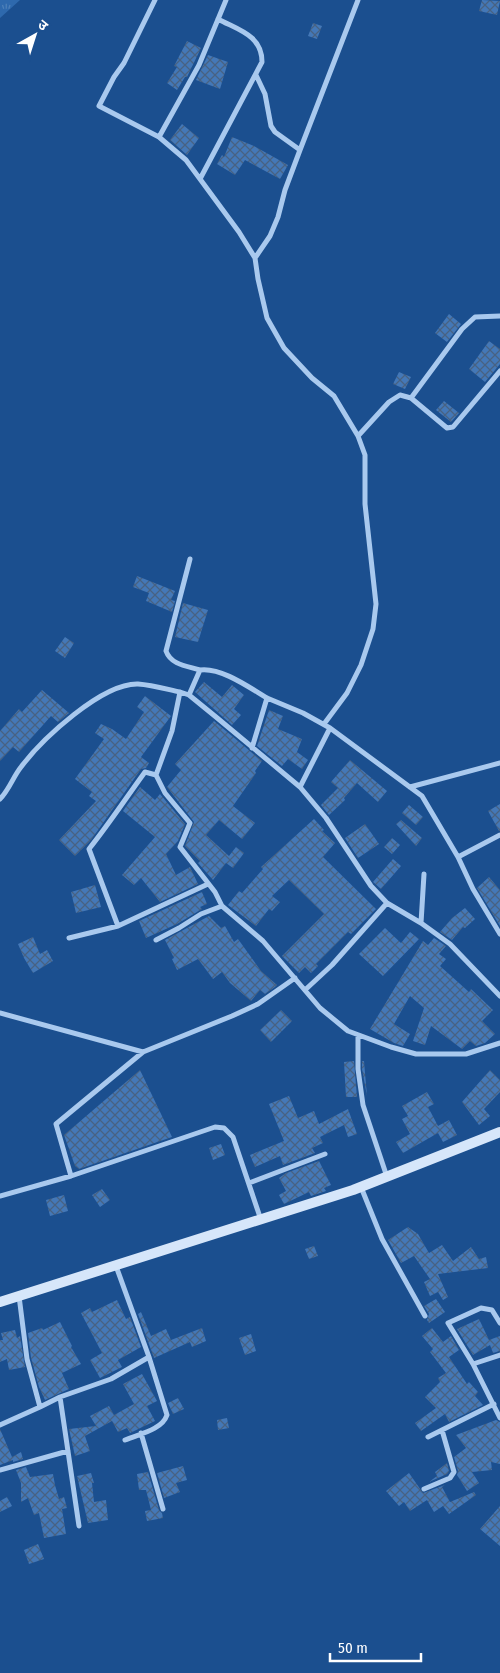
<svg xmlns="http://www.w3.org/2000/svg" width="500" height="1673" viewBox="0 0 500 1673" font-family="'Fira Sans Condensed','Noto Sans Devanagari',sans-serif">
  <style>
    .grass { fill: url(#grass-tufts) }
    .building { fill: url(#building-cross-hatch) }
    .lines { fill: none; stroke-linecap: round; stroke-linejoin: round }
    .minor { stroke: #a9c9ee; stroke-width: 5 }
    .secondary { stroke: #d6e6fa; stroke-width: 10 }
  </style>
  <defs>
    <pattern id="grass-tufts" width="24" height="20" patternUnits="userSpaceOnUse" patternTransform="scale(1.25)"><rect width="24" height="20" fill="#2e69ad"/><path d="M3 7l-1-3M5 7V3M7 7l1-3M15 17l-1-3M17 17v-4M19 17l1-3" fill="none" stroke="#4d80b9"/></pattern>
    <pattern id="building-cross-hatch" width="8" height="8" patternUnits="userSpaceOnUse" patternTransform="scale(1.25)"><rect width="8" height="8" fill="#4478b7"/><path d="M0 0l8 8M0 8l8-8" fill="none" stroke="#486282"/></pattern>
  </defs>
  <rect width="100%" height="100%" fill="#1b4f8f"/>
  <path class="grass" d="M0,0H20L0,18Z"/>
  <path class="building" d="M482,0L500,1L497,15L479,11Z
    M313,23L322,26L317,39L308,36Z
    M187,41L201,48L187,77H185L177,90L167,83L177,67L174,66Z
    M208,55L228,62L220,89L196,80Z
    M182,124L199,138L187,155L170,140Z
    M232,137L254,146L288,165L280,179L245,160L235,175L217,164L222,155L224,157Z
    M449,314L461,324L447,342L435,333Z
    M489,341L500,349V364L485,382L469,369Z
    M399,372L411,377L405,389L393,384Z
    M444,401L459,413L451,422L436,410Z
    M137,576L175,591L171,600L175,601L172,612L146,601L149,593L133,587Z
    M183,603L208,610L198,642L175,637Z
    M65,637L74,643L65,658L55,651Z
    M204,682L222,697L232,685L244,695L234,709L241,715L232,725L195,692Z
    M42,690L69,713L58,722L51,716L19,752L13,747L0,761V731L19,709L22,712Z
    M145,696L171,716L141,757L149,763L146,768L141,769L91,840L75,856L59,840L96,801L89,796L92,792L75,779L104,739L95,733L101,724L112,729L126,739L144,712L137,707Z
    M269,710L283,716L278,729L302,739L297,752L308,760L302,769L288,759L282,766L257,746Z
    M214,721L262,761L255,771L256,773L233,806L255,823L242,839L219,820L206,835L229,856L236,847L244,853L233,868L226,863L213,880L198,863L200,861L185,846L194,822L167,787L181,770L175,764Z
    M350,760L387,791L378,802L357,783L344,798L345,800L329,815L321,805L338,788L331,782Z
    M140,787L155,800L160,794L185,824L178,841L166,854L176,875L190,867L198,884L160,902L141,878L134,885L122,875L155,837L123,811Z
    M500,804V831H499L488,811Z
    M409,805L423,817L416,825L402,813Z
    M314,819L324,830L322,831L335,843L323,857L376,909L351,934L348,932L316,964L318,966L311,973L305,967L299,973L282,956L324,914L289,880L272,896L280,902L272,911L269,909L256,926L228,905L239,891L242,893L263,869L261,867Z
    M401,820L422,838L416,846L396,824Z
    M365,824L379,844L358,858L345,838Z
    M392,838L400,845L392,854L384,847Z
    M393,859L401,866L381,889L373,882Z
    M489,877L500,890V926L477,888Z
    M95,885L101,907L76,913L71,892Z
    M202,892L207,904L200,907L202,909L177,924L146,938L139,921Z
    M465,908L475,919L465,928L463,927L452,940L440,932L452,918Z
    M209,916L221,928L225,926L234,942L238,939L261,971L277,985L275,987L265,994L260,990L251,1001L230,983L222,972L213,979L198,959L177,970L172,959L174,958L165,940Z
    M385,928L401,943L410,932L419,939L383,976L359,954Z
    M33,937L40,954L47,950L53,961L33,973L24,958L18,944Z
    M434,938L446,946L439,954L446,959L440,966L469,992L471,989L493,1010L482,1021L495,1034L485,1043L476,1046L470,1041L462,1049L431,1026L425,1045L413,1041L424,1008L410,996L394,1024L410,1034L403,1046L394,1043L370,1029L423,941L428,945Z
    M281,1010L292,1021L271,1042L260,1030Z
    M354,1061L357,1097H346L344,1062Z
    M362,1061H364L367,1096L362,1069Z
    M140,1070L172,1137L79,1169L75,1166L64,1135Z
    M490,1070L500,1080V1092L484,1109L490,1116L479,1125L462,1102Z
    M427,1092L434,1104L428,1107L438,1126L449,1120L457,1135L443,1142L438,1133L403,1153L396,1142L410,1134L402,1119L408,1116L402,1106Z
    M289,1096L298,1118L314,1111L319,1124L348,1109L357,1134L348,1137L344,1125L320,1137L323,1143L312,1148L315,1153L283,1165L280,1156L255,1167L250,1155L284,1141L269,1104Z
    M221,1144L225,1155L213,1160L209,1148Z
    M319,1161L331,1185L324,1188L326,1191L311,1196L309,1192L284,1204L279,1195L286,1191L279,1178L286,1173Z
    M102,1189L110,1200L100,1207L92,1195Z
    M64,1195L68,1211L50,1216L46,1200Z
    M408,1227L418,1234L429,1253L442,1245L453,1261L471,1247L479,1259L486,1257L488,1268L438,1274L448,1297L443,1300L438,1292L430,1296L424,1282L430,1279L414,1256L401,1263L388,1240Z
    M314,1246L318,1256L309,1259L305,1249Z
    M436,1299L445,1312L429,1323L427,1320L429,1314L424,1306Z
    M117,1300L126,1319L130,1317L141,1347L118,1360L122,1367L100,1378L90,1360L102,1353L81,1313L90,1308L92,1312Z
    M141,1312L151,1336L166,1329L171,1340L202,1328L206,1341L192,1347L190,1342L154,1358L138,1314Z
    M479,1319L489,1340L500,1336V1351L493,1353L490,1345L473,1355L457,1329Z
    M60,1322L72,1346L71,1347L81,1364L62,1373L69,1389L45,1400L39,1387L31,1358L28,1333L42,1328L43,1330Z
    M432,1328L443,1342L451,1336L459,1350L449,1357L467,1384L469,1382L478,1392L475,1396L483,1405L449,1422L445,1414L421,1431L415,1423L436,1408L425,1397L440,1382L438,1378L446,1373L430,1352L433,1349L422,1336Z
    M15,1330L17,1338L20,1336L25,1367L9,1370L7,1359L0,1362V1340H3L1,1333Z
    M251,1334L256,1351L245,1355L239,1338Z
    M142,1374L157,1401L147,1406L155,1421L130,1433L127,1428L118,1432L112,1421L85,1436L90,1451L75,1456L69,1429L96,1426L90,1416L109,1406L114,1415L134,1404L123,1384Z
    M178,1398L184,1409L173,1414L168,1403Z
    M227,1418L229,1428L218,1430L217,1420Z
    M496,1420L500,1422V1464L491,1462L492,1470L472,1472L479,1483L467,1491L457,1475L458,1471L454,1457L466,1448L456,1435Z
    M0,1429L12,1457L21,1452L23,1459L13,1462V1460L0,1465Z
    M447,1463L449,1471L447,1474L429,1482L437,1476L435,1472Z
    M183,1466L187,1480L176,1483L180,1492L164,1498L157,1473Z
    M26,1467L30,1477L53,1474L55,1485L59,1499L64,1497L67,1508L62,1509L66,1534L44,1538L39,1513L34,1515L28,1498L21,1502V1483L16,1470Z
    M148,1472L159,1510L162,1513L163,1518L147,1521L145,1511L151,1510L146,1490H139L137,1474Z
    M91,1473L94,1483H92L94,1502L106,1500L108,1520L88,1523L77,1476Z
    M409,1473L423,1493L445,1485L442,1487L450,1502L474,1492L476,1495L449,1514L443,1506L434,1512L427,1500L410,1511L404,1502L399,1506L386,1491Z
    M7,1497L12,1506L0,1512V1501Z
    M500,1506V1546L480,1529Z
    M38,1544L44,1559L29,1564L24,1550Z"/>
  <g class="lines">
    <path class="minor" d="M155,0L124,63L114,77L99,106L159,137L186,160L239,232L255,258
      M256,75L265,94L271,126L275,132L300,150
      M159,137L199,65L226,0
      M200,179L262,62C262,35 238,30 218,19
      M500,316L475,317L462,329L411,398L447,428L453,427L500,371
      M358,436L334,396L312,378L284,348L267,318L258,279L255,258L270,236L278,217L285,190L300,150L358,0
      M200,670C221,667 250,688 267,698
      M180,692L189,695L200,670C187,666 171,665 166,651L190,559
      M189,695L216,717L300,787
      M324,724L347,693L361,665L373,629L376,604L365,504V455L358,436L389,402L400,395L411,398
      M330,728L300,787L326,818L371,886L387,903L421,923L450,944L500,996
      M252,748L267,698L303,713L330,728L422,796L458,857L473,889L500,934
      M410,787L500,763
      M0,799C9,790 13,777 21,767C42,739 102,683 138,684C152,685 166,689 180,692L172,731L156,775L165,793L190,823L180,847L215,892L222,906L263,941L320,1008L348,1031L391,1047L416,1054H466L500,1043
      M458,857L500,835
      M421,923L424,874
      M118,926L89,849C109,824 126,798 145,772L156,775
      M69,938L118,926L208,884
      M156,940L179,928L201,914L222,906
      M305,990L332,965L387,903
      M0,1013L143,1052L232,1016L258,1004L295,978
      M358,1035V1069L363,1105L387,1177
      M71,1176L56,1124L143,1052
      M249,1183L325,1154
      M361,1187L382,1239L425,1316
      M0,1196L71,1176L215,1127L224,1128L233,1137L261,1220
      M116,1266L149,1357L167,1415C162,1430 139,1434 125,1440
      M500,1355L473,1364L500,1418
      M473,1364L448,1323L481,1308L492,1310L500,1323
      M60,1397L111,1379L149,1357
      M40,1407L60,1397L79,1526
      M0,1425L40,1407L27,1359L19,1296
      M141,1433L163,1509
      M428,1437L494,1404
      M0,1470L68,1451
      M424,1489L450,1478L454,1472L442,1430"/>
    <path class="secondary" d="M0,1302L353,1190L500,1132"/>
  </g>
  <g transform="translate(35 35) rotate(39)" stroke="#1b4f8f" stroke-width="4" paint-order="stroke">
  <path d="M0-4L9 19L0 12L-9 19Z" fill="#ffffff"/>
  <text y="-8" font-size="14" font-weight="bold" text-anchor="middle" fill="#ffffff">उ</text>
  </g>
  <path d="M330 1653v8h91v-8" fill="none" stroke="#ffffff" stroke-width="2.5"/>
  <text x="338" y="1653" font-size="15" fill="#ffffff" stroke="#1b4f8f" stroke-width="4" paint-order="stroke">50 m</text>
</svg>
